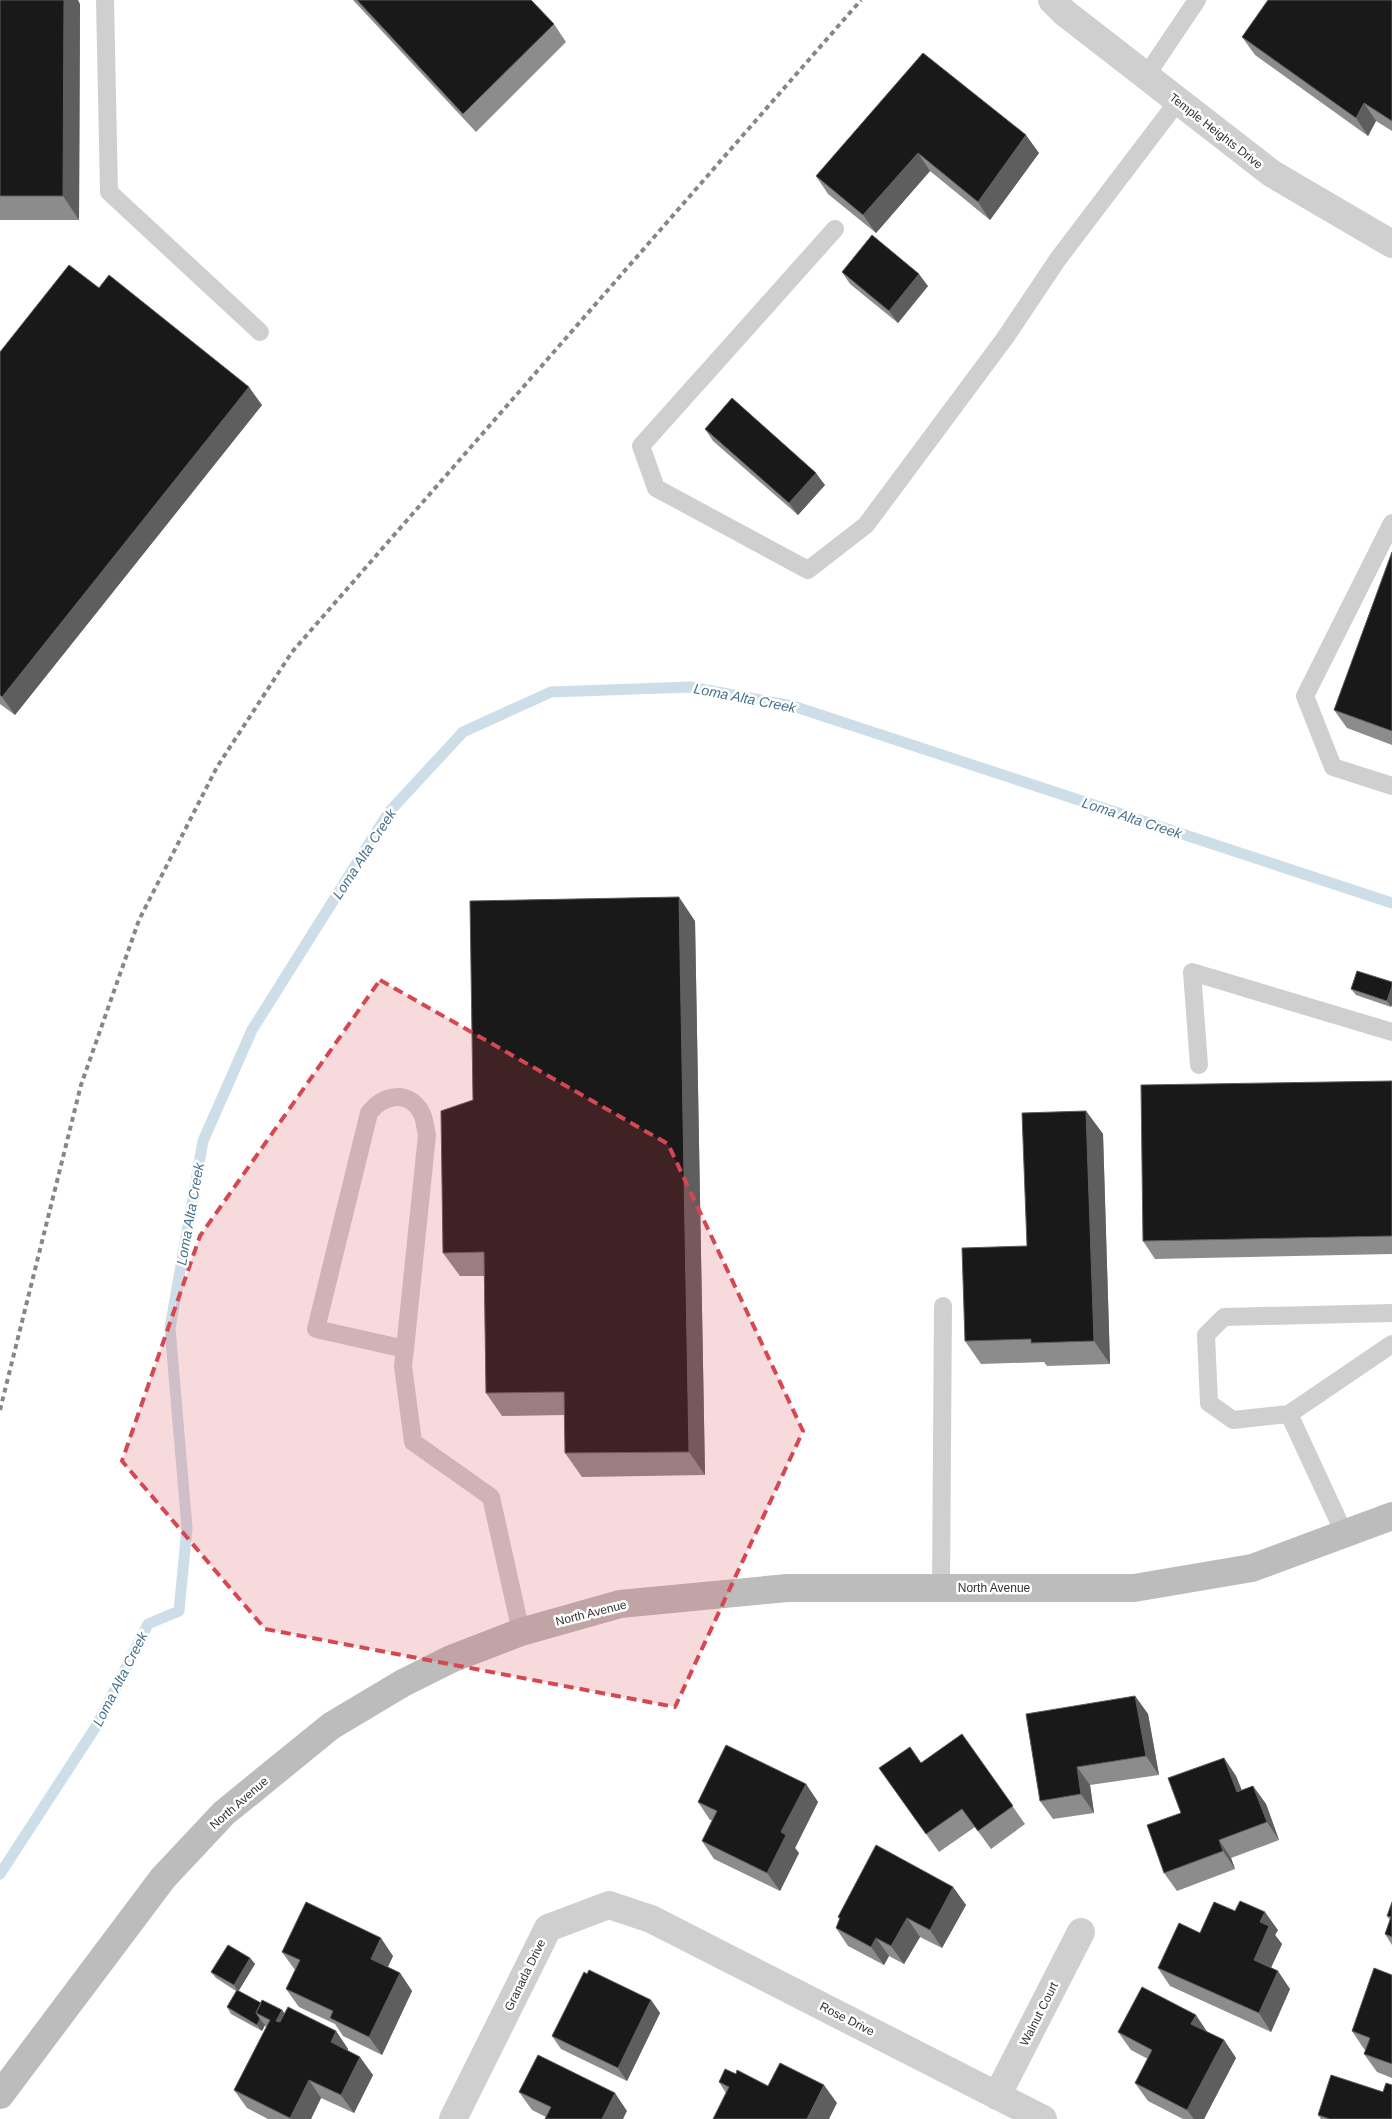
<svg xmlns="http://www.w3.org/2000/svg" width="1392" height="2119" viewBox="0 0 1392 2119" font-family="Arial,sans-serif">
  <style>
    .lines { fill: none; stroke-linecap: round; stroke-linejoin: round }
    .stream { stroke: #cddee8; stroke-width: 11 }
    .service { stroke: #cfcfcf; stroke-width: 18 }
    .minor { stroke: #cfcfcf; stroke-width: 28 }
    .tertiary { stroke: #cfcfcf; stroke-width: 28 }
    .secondary { stroke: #bcbcbc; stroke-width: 28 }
    .rail { stroke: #878787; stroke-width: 4; stroke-dasharray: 5 4; stroke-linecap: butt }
    .wall { fill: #8c8c8c }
    .shaded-wall { fill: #5e5e5e }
    .building { fill: #191919; stroke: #5e5e5e }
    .marked { fill: #d54851; fill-opacity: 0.2; stroke: #d54851; stroke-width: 4; stroke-dasharray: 10 6; stroke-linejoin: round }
    .labels { text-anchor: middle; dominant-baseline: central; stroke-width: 5; stroke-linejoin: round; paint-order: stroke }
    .street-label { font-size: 12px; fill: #323232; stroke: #fff }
    .water-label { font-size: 14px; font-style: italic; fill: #47718d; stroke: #fff }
  </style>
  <rect width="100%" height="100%" fill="#fff"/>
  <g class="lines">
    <path class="stream" d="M0,1874L97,1725L148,1624L179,1611L187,1528L170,1328L203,1141L252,1030L389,812L463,732L551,692L691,687L793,706L1392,903"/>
    <path class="service" d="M105,0L109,192L260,332
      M1146,76L1197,0
      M835,229L641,446L656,488L808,570L866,525L1005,338L1058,259L1178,101
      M1392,523L1305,696L1333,767L1392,786
      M1199,1065L1192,972L1392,1032
      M405,1349L316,1329L369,1113C383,1095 408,1089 421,1112C425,1118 425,1128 427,1135L405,1349L403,1366L413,1442L491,1497L521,1632
      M1289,1414L1233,1420L1209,1403L1206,1335L1224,1317L1392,1313
      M1345,1535L1289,1414L1392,1344
      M941,1588L943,1306"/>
    <path class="minor" d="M997,2096L1081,1932
      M453,2119L548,1928L609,1905L651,1919L1043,2119"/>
    <path class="tertiary" d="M1052,0L1065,13L1271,173L1392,244"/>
    <path class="secondary" d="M0,2095L163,1878L224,1813L331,1726L403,1683L451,1659L521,1632L620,1604L787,1588H1134L1252,1568L1392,1516"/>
    <path class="rail" d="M0,1410L81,1085L139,920L217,767L292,652L861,0"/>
  </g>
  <path class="wall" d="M0,0L80,4L79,220H0Z
    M353,0H531L554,24L566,42L476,132Z
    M1392,0V131L1376,121L1368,136L1255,55L1242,37Z
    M923,53L1039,153L990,220L930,171L876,233L828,194L816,176Z
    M842,272L928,286L898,323L850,284Z
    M99,288L262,405L15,715L0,704V352Z
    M705,429L825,485L798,515L713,441Z
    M1392,552V745L1347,728L1334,710Z
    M695,921L705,1475L582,1477L565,1453V1415L502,1416L486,1393L484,1276H460L443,1253L473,1100Z
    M1392,982L1391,1007L1356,995L1351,989Z
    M1392,1081V1254L1155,1259L1143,1241Z
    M1086,1111L1103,1134L1110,1364L1047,1366L1044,1362L981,1364L965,1341L1027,1246Z
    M1135,1696L1148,1714L1159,1775L1090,1785L1094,1813L1053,1819L1040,1801Z
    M962,1734L1025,1824L991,1849L975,1827L939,1852L879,1768L921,1763Z
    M1224,1758L1236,1776L1242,1790L1253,1786L1266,1804L1279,1840L1231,1858L1235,1869L1177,1891L1164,1873L1181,1813Z
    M806,1784L818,1802L795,1848L799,1853L780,1891L714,1859L702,1841L712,1820H710L698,1802Z
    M953,1887L966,1905L942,1948L920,1937L904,1964L889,1956L884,1965L848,1946L836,1928L840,1920L838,1917Z
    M1392,1902V1945L1385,1934L1390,1920L1387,1916Z
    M1278,1930L1275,1935L1282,1944L1271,1968L1290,1989L1271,2032L1170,1986L1158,1968Z
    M282,1952L393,1956L388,1967L400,1973L412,1991L382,2055L343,2036L335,2024L299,2007L286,1989L295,1970Z
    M250,1958L255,1964L238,1991L261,2003L282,2010L285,2014L336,2031L348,2049V2051L373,2075L354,2113L321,2098L311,2119H268L247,2108L234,2090L266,2028L265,2025L262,2031L231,2014L227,2007L236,1991L216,1978L211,1972Z
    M1392,1975V2078L1377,2072L1364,2054L1366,2050L1364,2049L1352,2031Z
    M651,2000L660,2013L627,2081L561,2049L552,2036Z
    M1118,2032H1207L1224,2040L1236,2058L1204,2119H1183L1148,2101L1135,2083L1148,2059L1131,2050Z
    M719,2082L768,2086L837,2103L726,2093Z
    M519,2092L627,2111L546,2117L532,2110Z
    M1383,2092L1392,2119H1321L1318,2115Z"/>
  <path class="shaded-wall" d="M64,0H78L80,4L79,220L63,196Z
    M1364,103L1376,121L1368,136L1356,118Z
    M1026,135L1039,153L990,220L978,202Z
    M918,153L930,171L876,233L863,215Z
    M919,274L928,286L898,323L889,311Z
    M249,387L262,405L15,715L2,697Z
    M816,473L825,485L798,515L789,503Z
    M679,897L695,921L705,1475L689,1452Z
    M1392,986V1005L1391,1007L1387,1001Z
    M1086,1111L1103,1134L1110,1364L1094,1341Z
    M1135,1696L1148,1714L1159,1775L1146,1756Z
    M1224,1758L1236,1776L1249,1810L1237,1792Z
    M1077,1767L1090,1785L1094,1813L1081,1794Z
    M806,1784L818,1802L795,1848L799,1853L780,1891L767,1873L781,1832Z
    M1253,1786L1266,1804L1279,1840L1267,1822Z
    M1219,1840L1231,1858L1235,1869L1223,1851Z
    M953,1887L966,1905L942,1948L930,1930Z
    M1265,1912L1278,1930L1275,1935L1282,1944L1266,1978L1254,1960L1260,1922Z
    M907,1918L920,1937L904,1964L891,1946Z
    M381,1938L393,1956L383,1977L371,1959Z
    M876,1938L889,1956L884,1965L871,1947Z
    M250,1958L255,1964L238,1992L234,1985Z
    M1278,1971L1290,1989L1271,2032L1259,2013Z
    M400,1973L412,1991L382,2055L369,2037Z
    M651,2000L660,2013L627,2081L618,2068Z
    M282,2010L294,2028L276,2021Z
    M1196,2015L1208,2033L1191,2024Z
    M260,2019L265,2025L262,2031L257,2025Z
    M336,2031L348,2049L343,2061L331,2042Z
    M1224,2040L1236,2058L1204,2119H1194L1187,2110Z
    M360,2057L373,2075L354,2113L341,2095Z
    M309,2080L321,2098L311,2119H291L290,2118Z
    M824,2085L837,2103L829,2119H807Z
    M615,2093L627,2111L623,2119H602Z"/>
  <path class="building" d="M0,0H64L63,196H0Z
    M357,0H531L554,24L463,114Z
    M1268,0H1392V121L1364,103L1356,118L1242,37Z
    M923,53L1026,135L978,202L918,153L863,215L816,176Z
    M872,235L919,274L889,311L842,272Z
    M69,265L99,288L109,275L249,387L2,697L0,695V352Z
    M732,398L816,473L789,503L705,429Z
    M1392,552V731L1334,710Z
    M679,897L689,1452L565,1453L564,1392L486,1393L484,1252L443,1253L441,1111L473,1100L470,901Z
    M1357,971L1392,982V986L1387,1001L1351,989Z
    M1392,1081V1236L1143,1241L1141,1085Z
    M1086,1111L1094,1341L1031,1343V1339L965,1341L962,1248L1027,1246L1022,1113Z
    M1135,1696L1146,1756L1077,1767L1081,1794L1040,1801L1026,1714Z
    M962,1734L1013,1806L978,1831L962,1809L926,1834L879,1768L910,1747L921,1763Z
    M726,1745L806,1784L781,1832L786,1835L767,1873L702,1841L717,1811L698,1802Z
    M1224,1758L1237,1792L1253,1786L1267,1822L1219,1840L1223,1851L1164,1873L1147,1825L1181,1813L1168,1778Z
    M876,1845L953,1887L930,1930L907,1918L891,1946L876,1938L871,1947L836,1928L840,1918L838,1917Z
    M1240,1901L1265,1912L1260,1922L1269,1926L1254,1960L1278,1971L1259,2013L1158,1968L1179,1923L1200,1933L1214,1902L1235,1911Z
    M306,1902L381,1938L371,1959L400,1973L369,2037L330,2018L333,2011L286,1989L300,1960L282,1952Z
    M1392,1902V1937L1385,1934L1391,1917L1387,1916Z
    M228,1945L250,1958L234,1985L211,1972Z
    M1374,1968L1392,1975V2064L1364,2054L1370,2038L1352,2031Z
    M589,1970L651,2000L618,2068L552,2036L584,1972L587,1974Z
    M1142,1987L1196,2015L1191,2024L1224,2040L1187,2110L1135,2083L1152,2050L1118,2032Z
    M237,1990L261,2003L256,2013L260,2019L257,2025L227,2007Z
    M262,2000L282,2010L276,2021L280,2022L288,2007L336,2031L331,2042L360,2057L341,2095L309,2080L290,2118L234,2090L270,2020L256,2013Z
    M538,2055L615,2093L602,2119H545L551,2107L519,2092Z
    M780,2063L824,2085L807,2119H713L729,2087L719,2082L725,2069L736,2074L737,2070L768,2086Z
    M1331,2075L1383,2092L1386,2083L1392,2085V2119H1330L1318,2115Z"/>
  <path class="marked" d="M380,980L668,1144L803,1431L675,1707L265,1629L122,1461L200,1236Z"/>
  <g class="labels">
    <g class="street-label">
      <text transform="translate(1216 131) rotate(38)">Temple Heights Drive</text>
      <text x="994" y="1588">North Avenue</text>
      <text transform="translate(591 1613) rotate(-14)">North Avenue</text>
      <text transform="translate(239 1803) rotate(-41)">North Avenue</text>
      <text transform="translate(525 1975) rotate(-64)">Granada Drive</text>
      <text transform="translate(1039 2014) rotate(-63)">Walnut Court</text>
      <text transform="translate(847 2019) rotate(27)">Rose Drive</text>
    </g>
    <g class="water-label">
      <text transform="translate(745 698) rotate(11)">Loma Alta Creek</text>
      <text transform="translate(1132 818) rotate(18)">Loma Alta Creek</text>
      <text transform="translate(364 854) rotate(-57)">Loma Alta Creek</text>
      <text transform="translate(190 1214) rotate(-80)">Loma Alta Creek</text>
      <text transform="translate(120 1679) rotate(-63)">Loma Alta Creek</text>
    </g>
  </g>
</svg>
